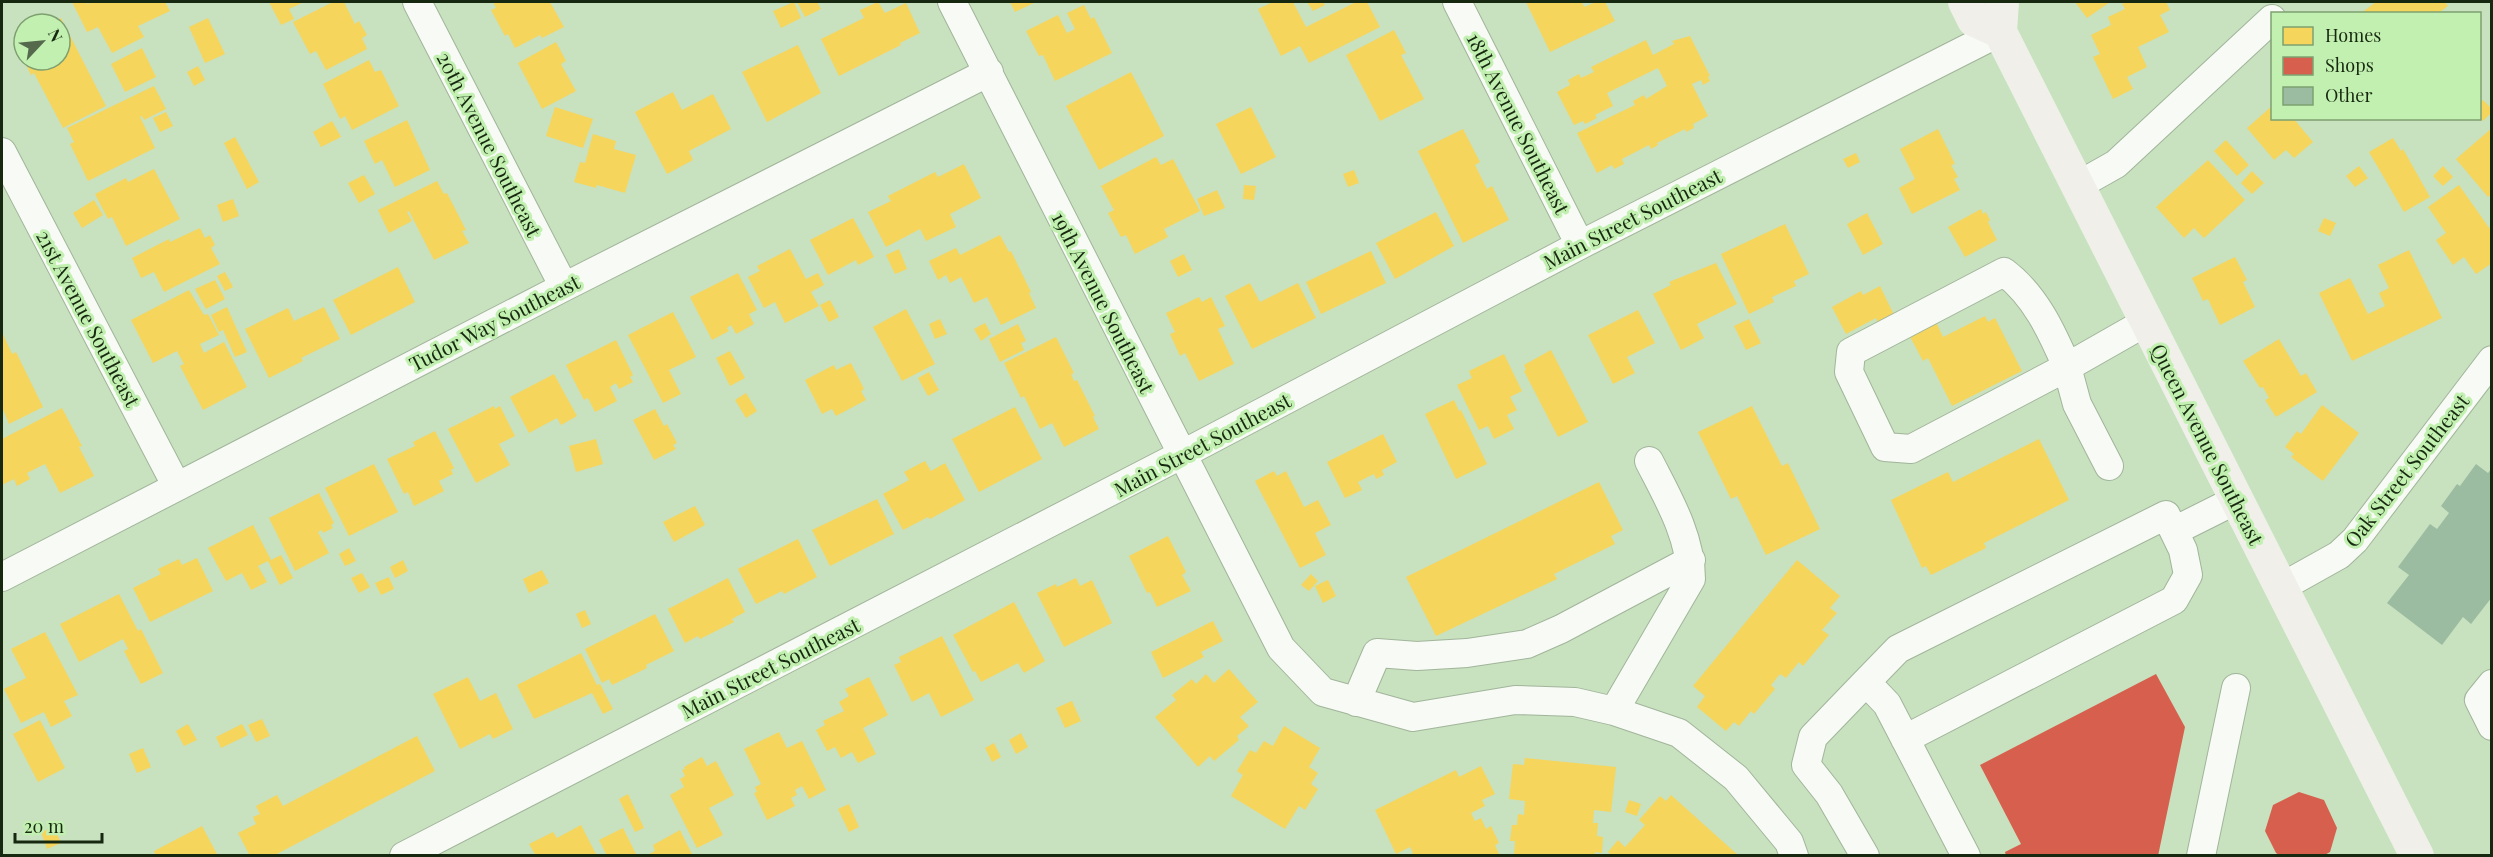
<svg xmlns="http://www.w3.org/2000/svg" width="2493" height="857" viewBox="0 0 2493 857" font-family="'Playfair Display',serif">
  <style>
    .homes { fill: #f6d55c }
    .shops { fill: #d6604d }
    .building { fill: #9cbca1 }
    .lines { fill: none; stroke-linecap: round; stroke-linejoin: round }
    .minor-casing { stroke: #a1b59a; stroke-width: 30 }
    .major-casing { stroke: #e6f2e2; stroke-width: 34 }
    .minor { stroke: #f7faf5; stroke-width: 28 }
    .major { stroke: #f1efea; stroke-width: 33 }
    .labels { text-anchor: middle; dominant-baseline: central; stroke-width: 6; stroke-linejoin: round; paint-order: stroke }
    .street-label { font-size: 20px; fill: #172810; stroke: #c2f0b0 }
  </style>
  <rect width="100%" height="100%" fill="#c8e1bf"/>
  <path class="homes" d="M72,2H85L87,4L92,2H165L170,11L138,26L144,37L112,53L98,27L87,32Z
    M269,2H304L289,9L294,19L281,25Z
    M333,2H344L355,24L359,21L367,35L362,38L367,49L326,70L316,51L310,54L293,22Z
    M493,2H550L564,27L542,38L540,35L515,48L508,34L505,36L491,10L496,8Z
    M794,2L801,18L781,28L773,11Z
    M797,2H817L821,9L805,17Z
    M878,2L885,13L906,3L920,33L900,43L901,45L839,76L821,39L864,18L860,10Z
    M1010,2H1036L1015,12Z
    M1273,2H1293L1306,27L1356,2H1367L1380,27L1309,63L1300,46L1281,56L1258,9Z
    M1307,2H1323L1325,5L1313,11Z
    M1526,2H1582L1584,7L1596,2H1605L1615,21L1550,52Z
    M2075,2H2110L2087,18Z
    M2127,2H2166L2170,10L2160,15L2169,32L2138,47L2147,67L2127,77L2133,89L2113,99L2093,57L2100,54L2091,35L2111,25L2108,17L2125,9L2122,4Z
    M2376,2H2445L2448,6L2437,14H2360Z
    M1084,5L1091,19L1094,17L1112,53L1055,81L1043,55L1039,56L1026,31L1058,15L1067,33L1075,29L1067,13Z
    M61,18L106,106L63,128L34,73L31,75L15,42L24,38V60H60V24H50Z
    M208,18L225,54L205,63L189,27Z
    M1394,30L1406,53L1401,55L1424,99L1380,121L1346,55Z
    M1690,36L1710,76L1708,77L1710,81L1703,85L1701,80L1692,84L1708,116L1693,124L1694,128L1686,132L1685,129L1657,143L1658,145L1651,149L1649,145L1622,159L1624,164L1614,169L1612,165L1597,173L1577,133L1635,105L1633,101L1644,95L1646,99L1667,86L1658,68L1607,93L1613,106L1595,115L1597,118L1585,124L1583,121L1574,125L1557,92L1570,85L1568,80L1579,74L1581,78L1594,72L1591,67L1646,40L1653,55L1674,44L1672,41Z
    M556,42L566,61L561,64L576,91L542,109L518,63Z
    M798,45L821,93L767,122L742,72Z
    M142,48L156,77L125,92L111,64Z
    M369,60L375,72L381,70L399,106L352,130L345,116L340,119L323,84Z
    M198,66L205,80L194,86L187,72Z
    M1131,72L1164,136L1099,170L1066,106Z
    M154,86L166,109L144,120L142,116L140,117L155,148L88,181L70,144L74,142L67,128Z
    M673,92L682,110L713,94L731,129L689,151L693,160L667,174L635,112Z
    M2483,100L2492,109V112L2483,121L2480,117V103Z
    M2272,106V118H2293L2313,142L2294,158L2286,150L2274,160L2247,128Z
    M555,107L593,119L583,148L546,136Z
    M1251,107L1276,157L1241,174L1216,124Z
    M166,112L173,126L160,132L153,118Z
    M407,120L430,170L395,187L382,160L375,164L364,141Z
    M332,121L341,137L321,147L313,132Z
    M2492,128V194L2488,197L2456,159Z
    M1463,129L1480,162L1475,165L1487,189L1492,186L1509,220L1463,243L1418,151Z
    M1938,129L1955,164L1951,165L1958,177L1954,179L1960,190L1912,214L1899,188L1915,179L1900,149Z
    M593,134L616,141L614,149L636,155L625,193L597,185L596,188L574,182L580,162L585,163Z
    M235,137L259,182L247,189L224,143Z
    M2393,138L2401,151L2403,149L2430,197L2404,212L2369,152Z
    M2226,140L2249,165L2237,176L2214,151Z
    M1856,153L1860,162L1848,168L1843,159Z
    M1156,157L1161,165L1173,159L1200,211L1164,229L1168,237L1135,254L1126,235L1121,237L1108,213L1114,210L1101,186Z
    M2208,160L2245,200L2204,238L2194,228L2184,238L2156,207Z
    M964,164L981,198L950,214L956,227L926,241L920,229L886,247L868,212L891,201L888,196L935,172L938,177Z
    M2359,166L2368,178L2355,187L2346,176Z
    M2443,166L2453,177L2443,186L2433,176Z
    M154,169L180,219L126,246L112,217L108,219L95,194L126,178L128,182Z
    M1354,170L1359,183L1348,187L1343,174Z
    M2252,171L2264,183L2252,194L2241,183Z
    M364,175L375,194L359,203L348,183Z
    M437,181L444,194L447,193L466,230L462,231L469,243L434,260L409,211L407,212L412,221L389,233L378,210Z
    M1244,185L1256,186L1254,200L1243,199Z
    M2459,185L2492,232V263L2476,274L2464,257L2453,265L2436,240L2446,233L2428,207Z
    M1217,190L1225,208L1204,216L1197,199Z
    M233,199L239,216L223,222L217,205Z
    M94,200L103,215L82,228L73,213Z
    M1981,209L1983,214L1986,212L1990,220L1988,222L1997,240L1965,257L1948,227Z
    M1436,212L1454,246L1395,279L1376,243Z
    M1867,213L1883,244L1863,255L1847,224Z
    M853,218L874,257L858,265L856,260L828,275L810,240Z
    M2324,218L2336,223L2330,236L2318,231Z
    M1785,224L1809,274L1794,281L1796,286L1772,297L1774,302L1749,314L1721,254Z
    M200,228L205,238L210,235L215,245L211,248L220,264L164,292L154,272L141,278L132,258L169,239L170,242Z
    M1000,235L1009,252L1011,251L1031,292L1029,293L1036,308L1001,325L987,297L974,303L961,277L950,283L946,275L938,280L929,261L956,248L960,255Z
    M790,249L806,279L818,273L824,285L811,292L819,306L785,323L775,302L764,308L748,277L760,271L757,266Z
    M899,249L907,269L895,274L886,255Z
    M2409,250L2442,318L2352,361L2319,293L2350,278L2368,314L2385,306L2379,293L2389,288L2378,265Z
    M1371,251L1386,283L1321,314L1306,282Z
    M1184,254L1192,270L1178,277L1170,261Z
    M2235,257L2247,280L2243,282L2255,307L2220,325L2208,299L2203,301L2192,278Z
    M1716,263L1737,304L1697,324L1704,338L1681,350L1653,294L1671,285L1669,282Z
    M398,267L415,302L351,335L333,300Z
    M225,272L233,287L225,291L217,276Z
    M738,273L757,310L749,314L754,324L736,334L731,325L727,328L729,331L712,340L690,297Z
    M215,280L225,299L206,309L195,289Z
    M1250,283L1260,302L1298,283L1316,318L1252,349L1225,296Z
    M1880,286L1894,315L1878,324L1876,318L1846,334L1832,307L1861,291L1863,295Z
    M189,290L204,315L208,314L219,335L200,344L204,353L224,342L247,387L203,410L180,366L184,364L177,351L153,363L131,320Z
    M1199,297L1202,302L1211,297L1225,326L1218,329L1234,364L1199,381L1185,353L1180,356L1170,334L1175,332L1166,313Z
    M830,300L839,317L829,322L820,305Z
    M227,307L247,352L235,357L223,330L219,332L211,315Z
    M324,307L340,339L301,358L303,361L269,378L245,329L288,308L294,321Z
    M906,309L935,364L902,381L873,327Z
    M1638,310L1655,343L1627,357L1635,373L1613,384L1588,335Z
    M673,312L696,357L669,370L681,394L663,403L628,335Z
    M1985,316L1988,322L1995,318L2022,371L1952,406L1928,358L1923,361L1907,331L1934,318L1943,337Z
    M940,319L947,334L935,339L929,324Z
    M1749,319L1761,343L1746,350L1734,326Z
    M985,323L991,334L981,341L974,329Z
    M1018,324L1026,341L1021,343L1024,350L1000,362L989,339Z
    M2,332L12,354L16,352L43,407L9,424L2,407Z
    M1056,337L1074,373L1071,374L1074,381L1077,380L1095,416L1093,417L1099,429L1064,447L1052,423L1040,429L1024,396L1021,398L1004,363Z
    M2279,339L2301,376L2306,373L2317,392L2276,417L2265,400L2269,398L2263,387L2260,388L2243,361Z
    M616,340L633,375L630,377L633,382L619,389L616,383L610,387L617,401L595,412L588,398L584,400L566,365Z
    M1551,350L1588,422L1558,437L1524,371L1526,370L1524,365Z
    M730,351L745,378L730,386L716,358Z
    M1504,354L1522,391L1510,397L1517,410L1507,415L1514,429L1494,439L1488,426L1479,430L1457,385L1472,378L1469,371Z
    M851,363L864,389L861,391L866,400L836,416L832,409L822,414L805,380L834,365L836,370Z
    M929,372L939,390L928,396L918,378Z
    M554,374L577,416L561,425L557,418L529,433L510,397Z
    M746,393L757,411L746,418L735,400Z
    M1454,400L1459,411L1461,410L1487,464L1456,479L1425,414Z
    M2322,405L2359,433L2323,481L2291,457L2294,454L2285,447L2297,431L2301,434Z
    M494,406L495,409L500,406L515,436L499,444L510,465L476,483L448,429Z
    M1752,406L1782,466L1788,463L1820,529L1766,555L1737,496L1731,499L1698,432Z
    M1015,407L1042,459L979,492L952,439Z
    M62,408L82,446L79,447L94,476L60,493L45,464L27,473L30,479L17,486L14,479L2,485V439Z
    M655,409L664,426L667,424L677,443L673,445L676,449L654,460L633,420Z
    M435,431L454,468L451,470L453,474L439,481L444,491L414,506L408,492L404,494L387,459L415,446L413,442Z
    M1383,434L1397,462L1382,470L1384,475L1376,479L1374,474L1358,482L1362,490L1345,498L1327,462Z
    M596,439L603,464L576,472L569,446Z
    M2039,439L2069,500L1984,543L1986,548L1931,575L1926,566L1922,568L1891,500L1948,472L1953,482Z
    M925,461L931,471L945,463L965,500L930,519L928,517L903,530L883,494L909,480L904,472Z
    M374,464L398,512L349,536L325,488Z
    M1274,471L1277,476L1286,471L1304,507L1318,500L1331,525L1315,533L1326,555L1300,568L1255,481Z
    M1599,482L1623,530L1611,536L1615,544L1554,574L1557,579L1436,636L1406,577Z
    M319,493L334,523L331,525L333,528L323,533L322,530L318,532L329,553L295,571L269,518Z
    M877,499L894,534L830,566L812,530Z
    M695,506L705,525L674,542L663,522Z
    M253,525L271,560L281,555L293,578L280,585L268,561L258,566L267,582L251,590L242,573L226,581L208,548Z
    M1168,536L1186,572L1182,575L1191,591L1157,607L1150,592L1147,593L1129,556Z
    M798,539L817,577L784,594L782,591L756,604L738,569Z
    M349,548L356,561L345,566L339,554Z
    M197,558L213,591L150,622L133,588L161,574L158,569L179,559L182,565Z
    M403,560L408,571L395,578L390,567Z
    M1797,560L1840,596L1830,608L1837,613L1822,630L1829,635L1803,666L1799,662L1786,678L1780,674L1771,685L1775,689L1754,714L1751,711L1739,726L1734,722L1726,731L1697,707L1705,696L1693,686Z
    M542,570L549,583L529,593L523,579Z
    M362,573L370,587L359,593L351,578Z
    M1311,574L1318,581L1309,591L1301,585Z
    M389,577L394,589L381,595L375,583Z
    M728,578L745,612L732,619L734,622L700,639L698,636L685,643L668,609Z
    M1076,578L1080,586L1092,580L1112,623L1064,647L1037,593L1056,584L1057,587Z
    M1328,580L1336,596L1323,603L1315,586Z
    M119,594L138,631L141,629L163,673L141,684L124,651L128,649L123,639L79,662L60,624Z
    M1014,602L1045,661L1024,673L1018,663L981,682L975,671L973,672L953,635Z
    M585,610L591,624L582,628L576,614Z
    M655,614L674,651L646,665L647,668L612,685L609,679L602,683L585,649Z
    M1213,621L1223,641L1201,652L1204,657L1163,678L1151,652Z
    M45,632L78,695L64,701L72,716L51,727L44,712L21,723L4,689L26,678L11,649Z
    M942,636L974,700L941,717L929,693L912,702L894,665L901,662L899,657Z
    M581,653L597,685L600,684L613,709L603,714L592,693L534,719L517,685Z
    M1229,669L1258,702L1240,717L1249,726L1237,736L1239,740L1214,761L1210,756L1198,767L1155,717L1176,700L1172,695L1192,679L1196,684L1206,674L1214,683Z
    M468,677L480,701L496,693L513,729L493,739L490,734L460,749L433,694Z
    M869,677L888,715L863,728L876,754L858,763L852,752L841,758L835,747L827,751L816,730L825,725L823,721L844,711L839,702L849,696L845,689Z
    M1072,701L1081,721L1065,728L1056,708Z
    M262,719L270,736L256,742L248,725Z
    M40,720L65,768L38,782L13,734Z
    M188,724L197,740L184,746L176,731Z
    M242,724L248,735L221,748L216,737Z
    M1284,726L1320,748L1309,767L1318,773L1311,784L1318,789L1305,810L1299,806L1285,829L1231,796L1243,775L1237,771L1250,750L1256,753L1264,741L1273,746Z
    M779,732L787,748L802,741L826,790L809,799L802,786L795,790L797,795L791,798L795,806L767,820L754,793L757,792L755,787L761,784L744,749Z
    M1021,733L1028,747L1016,754L1009,740Z
    M417,736L435,771L273,856H250L238,833L256,824L253,817L260,814L256,806L277,795L283,806Z
    M994,743L1001,757L992,762L985,748Z
    M143,748L151,767L137,773L129,754Z
    M702,757L707,766L716,761L734,795L709,808L723,835L697,848L670,795L684,787L680,779L685,776L682,770L685,769L684,767Z
    M1525,758L1616,767L1611,812L1594,810L1593,823H1598L1597,836L1603,837L1602,853L1595,852V856H1514L1515,841H1510L1512,825H1517L1518,814L1524,815L1525,801L1509,799L1513,764L1524,765Z
    M1481,766L1495,794L1482,800L1485,806L1471,813L1475,821L1481,818L1486,829L1491,826L1499,843L1495,845L1500,856H1408L1413,853L1410,847L1396,854L1375,810L1456,770L1459,777Z
    M628,794L644,828L635,832L619,799Z
    M1671,795L1739,856H1612L1608,852L1618,840L1625,847L1645,825L1639,820L1660,796L1666,801Z
    M1629,800L1641,804L1637,816L1625,812Z
    M849,804L859,827L849,832L838,809Z
    M581,825L597,856H536L529,844L553,832L557,838Z
    M202,826L218,856H156L154,851Z
    M54,827L61,843L47,849L41,832Z
    M623,828L637,856H607L599,840Z
    M680,830L693,856H646L655,851L653,845Z"/>
  <path class="shops" d="M2156,674L2185,727L2158,856H2006L2005,852L2021,844L1980,765Z
    M2299,792L2324,800L2337,828L2330,852L2323,856H2281L2276,853L2265,831L2273,805Z"/>
  <path class="building" d="M2476,464L2488,473L2492,468V597L2471,624L2463,617L2442,645L2387,603L2409,575L2398,567L2430,524L2437,529L2449,513L2441,506L2457,484L2460,486Z"/>
  <g class="lines">
    <defs>
      <path id="minor" d="M417,2L564,287
        M952,2L1281,648L1323,692L1413,717L1515,700L1575,702L1614,711L1679,733L1736,778L1789,842L1794,856
        M1457,2L1580,245
        M2,152L176,485
        M2077,186L2116,164L2272,19
        M2109,466L2077,404L2067,367L1911,449L1885,447L1849,372L1851,352L2004,272C2035,295 2052,332 2067,367L2146,322
        M2174,531L2236,500
        M2,577L564,287L989,72
        M2280,588L2339,555L2355,540L2492,360
        M1866,682L1898,649L2166,515L2183,550L2188,575L2174,600L1905,739
        M2492,684L2479,700L2492,726
        M1356,702L1377,653L1417,656L1467,653L1527,644L1561,629L1691,560
        M1614,711L1691,579C1691,537 1668,498 1649,461
        M404,856L1181,455L1580,245L2000,32
        M1865,856L1829,794L1806,765L1813,737L1866,682L1887,704L1966,856
        M2201,856L2236,688"/>
      <path id="major" d="M1965,2L1974,20L2000,32
        M2002,2L2000,32L2417,856"/>
    </defs>
    <use href="#minor" class="minor-casing"/>
    <use href="#major" class="major-casing"/>
    <use href="#minor" class="minor"/>
    <use href="#major" class="major"/>
  </g>
  <g class="labels">
    <g class="street-label">
      <text transform="translate(1519 123) rotate(63)">18th Avenue Southeast</text>
      <text transform="translate(490 144) rotate(63)">20th Avenue Southeast</text>
      <text transform="translate(1632 218) rotate(-27)">Main Street Southeast</text>
      <text transform="translate(1104 302) rotate(63)">19th Avenue Southeast</text>
      <text transform="translate(89 318) rotate(62)">21st Avenue Southeast</text>
      <text transform="translate(494 322) rotate(-27)">Tudor Way Southeast</text>
      <text transform="translate(1202 444) rotate(-28)">Main Street Southeast</text>
      <text transform="translate(2208 444) rotate(63)">Queen Avenue Southeast</text>
      <text transform="translate(2406 470) rotate(-52)">Oak Street Southeast</text>
      <text transform="translate(770 667) rotate(-27)">Main Street Southeast</text>
    </g>
  </g>
  <rect width="2493" height="857" fill="none" stroke="#172810" stroke-width="6"/>
  <rect x="2271" y="12" width="210" height="108" fill="#c2f0b0" stroke="#7ea070" stroke-width="1.5"/>
  <rect x="2283" y="27" width="30" height="18" fill="#f6d55c" stroke="#7ea070" stroke-width="1.5"/>
  <text x="2325" y="42" font-size="18" fill="#172810">Homes</text>
  <rect x="2283" y="57" width="30" height="18" fill="#d6604d" stroke="#7ea070" stroke-width="1.5"/>
  <text x="2325" y="72" font-size="18" fill="#172810">Shops</text>
  <rect x="2283" y="87" width="30" height="18" fill="#9cbca1" stroke="#7ea070" stroke-width="1.5"/>
  <text x="2325" y="102" font-size="18" fill="#172810">Other</text>
  <g transform="translate(42 42) rotate(64)"><circle r="28" fill="#c2f0b0" stroke="#7ea070" stroke-width="1.5"/>
  <path d="M0-4.5L10 22L0 15L-10 22Z" fill="#55694d"/>
  <text y="-9" font-size="16" font-weight="bold" text-anchor="middle" fill="#172810">N</text>
  </g>
  <path d="M15 833v9h87v-9" fill="none" stroke="#172810" stroke-width="3"/>
  <text x="24" y="833" font-size="18" fill="#172810" stroke="#c2f0b0" stroke-width="4.5" paint-order="stroke">20 m</text>
</svg>
